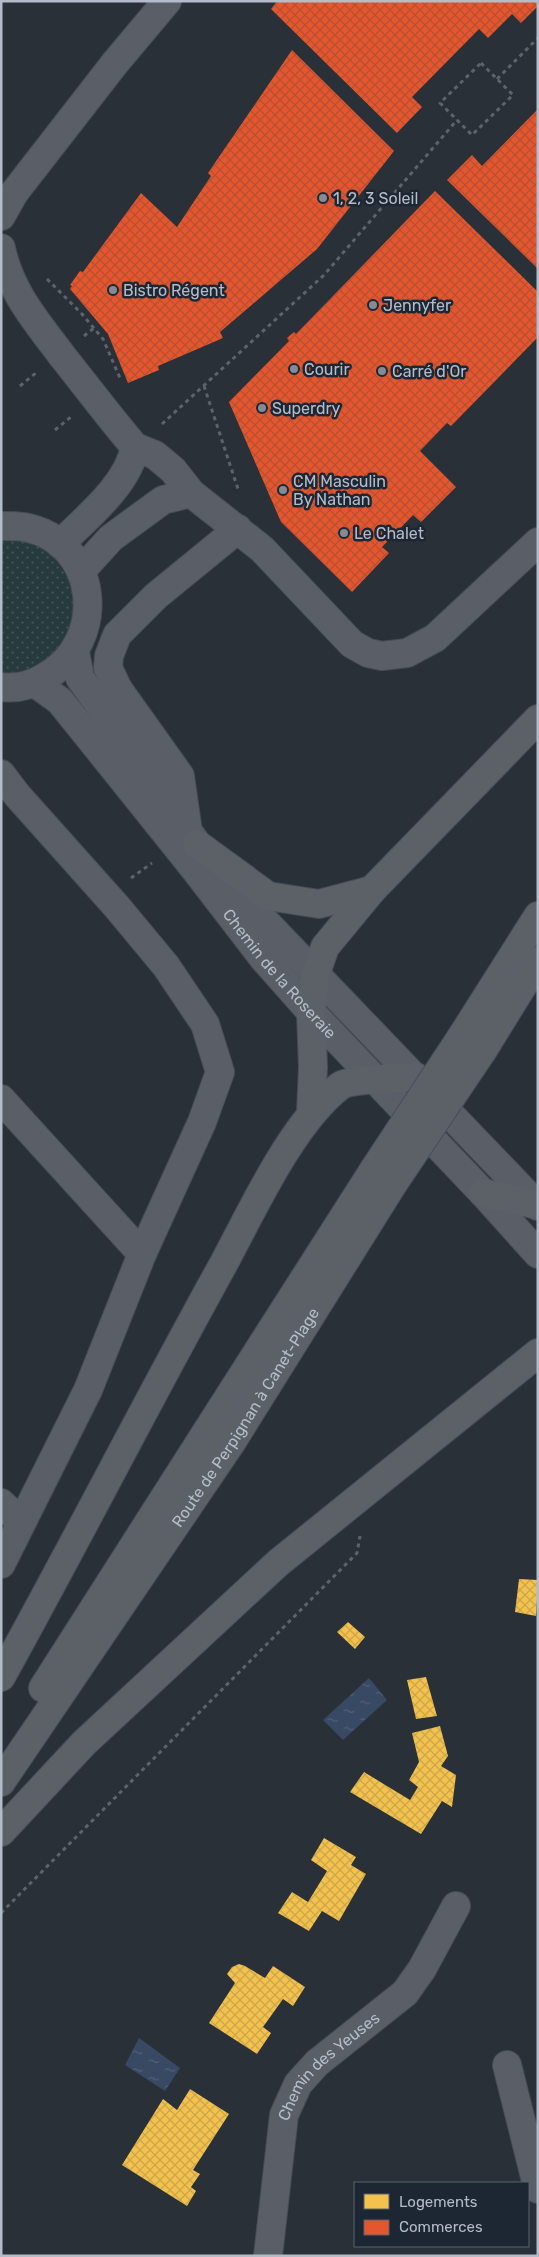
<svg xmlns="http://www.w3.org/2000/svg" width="539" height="2257" viewBox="0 0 539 2257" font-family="Rubik,sans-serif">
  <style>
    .grass { fill: url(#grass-dots) }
    .water { fill: url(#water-ripples) }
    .homes { fill: url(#homes-cross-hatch) }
    .shops { fill: url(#shops-cross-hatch) }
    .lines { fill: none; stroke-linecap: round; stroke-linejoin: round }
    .minor-casing { stroke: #484c53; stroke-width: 30 }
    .major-casing { stroke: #484c55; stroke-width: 30 }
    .path { stroke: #5d636a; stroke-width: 3; stroke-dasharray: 4 4; stroke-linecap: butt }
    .minor { stroke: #5a5e66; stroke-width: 28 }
    .major { stroke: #5c6168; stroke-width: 28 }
    .major-bridge-casing { stroke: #484c55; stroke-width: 30; stroke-linecap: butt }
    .major-bridge { stroke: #5c6168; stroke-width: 28 }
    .poi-dot { fill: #848b96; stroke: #1d2633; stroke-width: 2 }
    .labels { text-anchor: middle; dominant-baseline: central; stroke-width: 5; stroke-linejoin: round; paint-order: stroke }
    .poi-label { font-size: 16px; fill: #b4bcc9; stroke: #1d2633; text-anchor: start }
    .street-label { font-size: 16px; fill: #b4bcc9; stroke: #1d2633 }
  </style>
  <defs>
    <pattern id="grass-dots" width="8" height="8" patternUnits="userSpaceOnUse" patternTransform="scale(1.25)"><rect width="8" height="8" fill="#273a3e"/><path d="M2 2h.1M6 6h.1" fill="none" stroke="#445559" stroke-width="1.8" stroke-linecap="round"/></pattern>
    <pattern id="water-ripples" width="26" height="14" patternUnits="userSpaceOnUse" patternTransform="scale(1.25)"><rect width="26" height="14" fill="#384963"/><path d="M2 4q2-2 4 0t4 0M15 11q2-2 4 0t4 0" fill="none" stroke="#526178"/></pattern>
    <pattern id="homes-cross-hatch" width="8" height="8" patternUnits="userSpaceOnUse" patternTransform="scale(1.25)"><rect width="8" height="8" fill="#f2c14e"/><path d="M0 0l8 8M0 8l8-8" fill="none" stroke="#cca64a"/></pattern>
    <pattern id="shops-cross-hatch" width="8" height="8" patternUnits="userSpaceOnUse" patternTransform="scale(1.25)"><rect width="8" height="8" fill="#e4572e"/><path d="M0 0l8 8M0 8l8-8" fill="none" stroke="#b84f32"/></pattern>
  </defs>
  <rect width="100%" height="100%" fill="#2a3038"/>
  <path class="grass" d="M1,526L25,527L81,571L75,652L1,687Z"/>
  <path class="water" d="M369,1678L387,1700L343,1740L323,1720Z
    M139,2038L180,2068L165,2091L125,2065Z"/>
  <path class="homes" d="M519,1579L538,1580L536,1616L515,1612Z
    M348,1622L365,1637L355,1649L337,1632Z
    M426,1677L437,1716L416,1719L407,1680Z
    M440,1726L448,1756L441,1766L456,1775L452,1807L442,1801L421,1834L350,1792L364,1772L410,1800L418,1787L409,1780L419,1762L412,1733Z
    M324,1838L356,1857L351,1865L366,1874L339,1921L322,1911L309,1931L278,1913L292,1892L308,1902L327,1871L311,1860Z
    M239,1964L245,1966L265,1978L273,1966L305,1987L293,2006L283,1999L263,2027L271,2033L257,2054L209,2023L235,1983L227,1974L232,1967Z
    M190,2089L229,2114L193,2170L200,2174L191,2187L196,2191L187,2206L122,2165L163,2099L177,2110Z"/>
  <path class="shops" d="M277,1H538V6L521,23L512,14L488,38L479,29L412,97L422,107L397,133L271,9Z
    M292,50L394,151L317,249L220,332L223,338L158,366L159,370L128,383L108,334L70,289L72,286L70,285L80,271L83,272L141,193L177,227L211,176L208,173Z
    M538,109V269L447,180L472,155L482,166Z
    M435,191L538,292V337L451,426L447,423L420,451L456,487L421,522L413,515L382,547L389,553L352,592L281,522L229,402L289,341L287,338L294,332L296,334Z"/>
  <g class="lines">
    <defs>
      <g id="minor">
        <path d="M1,216L14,193L115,63L167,1"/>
        <path d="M1,248C10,292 37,322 63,357C87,387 110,418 135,447L155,455L173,470L191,493L262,549L352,644L368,653L382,656L407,653L435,638L538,542"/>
        <path d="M1,526C9,526 17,526 24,527C100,541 109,642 45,677C32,685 16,689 1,687"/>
        <path d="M60,544C86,518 128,485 135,447"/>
        <path d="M81,571L111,538L163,500L191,493"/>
        <path d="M75,652L80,678L197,844L253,909L538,1206"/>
        <path id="s1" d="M35,683L60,701L194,868L264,959L311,1012L483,1193L538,1254"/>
        <path d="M1,774L17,795L117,907L166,966L205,1024L220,1072L202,1122L142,1254L88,1390L1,1564"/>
        <path d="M187,825L180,776L118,689L108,668L109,656L117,635L156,596L238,529"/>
        <path d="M1,1099L142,1254"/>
        <path d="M1,1503L21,1522"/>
        <path d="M507,2065L538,2189"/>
        <path id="s2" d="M268,2256L284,2115L298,2084L317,2063L405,1993L422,1969L456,1906"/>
      </g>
      <g id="major">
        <path d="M197,844L268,896L319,904L372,890"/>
        <path d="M462,1036L538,916"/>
        <path d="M483,1050L538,961"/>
        <path d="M311,1113L313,1067L311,1012L315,976L325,947L372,890L538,719"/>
        <path d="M483,1193L538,1205"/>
        <path d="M1,1677C77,1540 148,1400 224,1263C253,1209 292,1123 340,1086C350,1079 401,1078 416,1077"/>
        <path d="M43,1688L373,1171"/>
        <path id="s3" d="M1,1782L231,1443L391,1187"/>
        <path d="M1,1832L84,1743L278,1563L538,1353"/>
      </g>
    </defs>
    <use href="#minor" class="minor-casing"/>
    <use href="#major" class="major-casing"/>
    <path class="path" d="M481,63L513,95L472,135L440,103Z
      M497,79L538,38
      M47,279L82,314L103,339L120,378
      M84,336L94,328
      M20,386L37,372
      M204,386L238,489
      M162,424L324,275L457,120
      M55,430L72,416
      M131,878L152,863
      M1,1913L357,1553L360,1536"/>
    <use href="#minor" class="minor"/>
    <use href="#major" class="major"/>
    <defs>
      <path id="major-bridge" d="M373,1171L462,1036
        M391,1187L483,1050"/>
    </defs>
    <use href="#major-bridge" class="major-bridge-casing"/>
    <use href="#major-bridge" class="major-bridge"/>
  </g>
  <g class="poi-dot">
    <circle cx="323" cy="198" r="5"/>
    <circle cx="113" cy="290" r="5"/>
    <circle cx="373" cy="305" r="5"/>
    <circle cx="294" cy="369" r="5"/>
    <circle cx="382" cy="371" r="5"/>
    <circle cx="262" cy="408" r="5"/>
    <circle cx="283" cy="490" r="5"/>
    <circle cx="344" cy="533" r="5"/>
  </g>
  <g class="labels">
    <g class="poi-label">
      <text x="333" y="198">1, 2, 3 Soleil</text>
      <text x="123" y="290">Bistro Régent</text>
      <text x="383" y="305">Jennyfer</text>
      <text x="304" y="369">Courir</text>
      <text x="392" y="371">Carré d'Or</text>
      <text x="272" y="408">Superdry</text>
      <text x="293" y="481">CM Masculin<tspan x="293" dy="18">By Nathan</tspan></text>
      <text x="354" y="533">Le Chalet</text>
    </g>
    <g class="street-label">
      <text stroke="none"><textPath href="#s1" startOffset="381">Chemin de la Roseraie</textPath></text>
      <text stroke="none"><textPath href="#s3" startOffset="439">Route de Perpignan à Canet-Plage</textPath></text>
      <text stroke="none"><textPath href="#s2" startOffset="209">Chemin des Yeuses</textPath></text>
    </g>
  </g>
  <rect width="539" height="2257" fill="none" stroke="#b4bcc9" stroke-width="5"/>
  <rect x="354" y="2182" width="175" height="65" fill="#1d2633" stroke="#59626f"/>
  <rect x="364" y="2194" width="25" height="15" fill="#f2c14e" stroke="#59626f"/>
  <text x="399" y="2207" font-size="15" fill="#b4bcc9">Logements</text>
  <rect x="364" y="2220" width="25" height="15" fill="#e4572e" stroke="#59626f"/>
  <text x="399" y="2232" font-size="15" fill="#b4bcc9">Commerces</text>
</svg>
